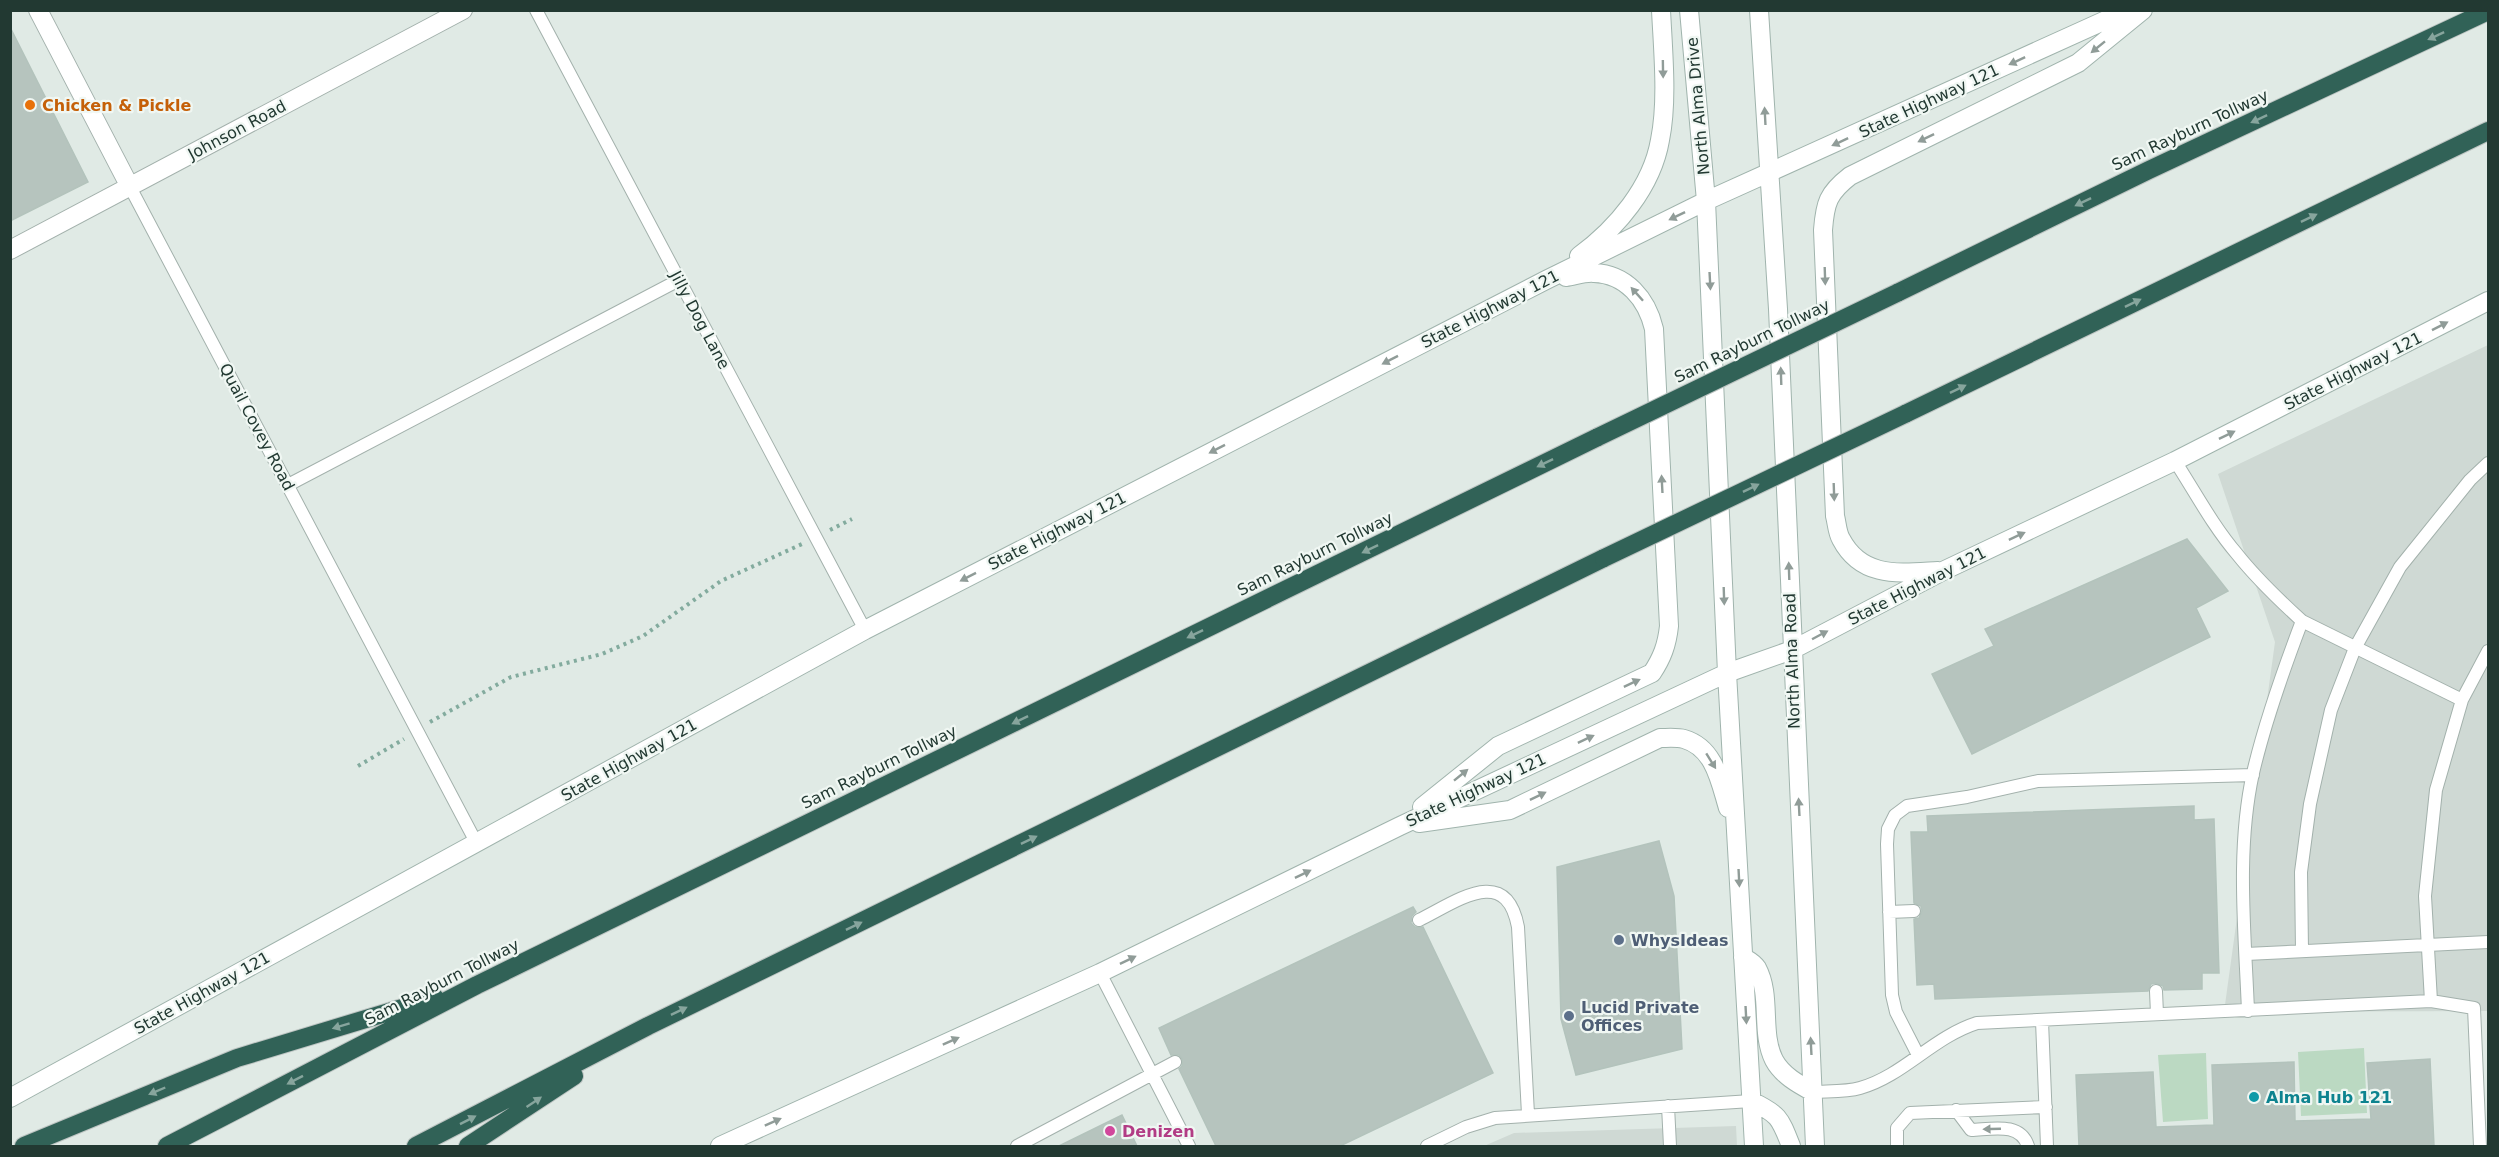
<svg xmlns="http://www.w3.org/2000/svg" width="2499" height="1157" viewBox="0 0 2499 1157" font-family="'DejaVu Sans',sans-serif">
  <style>
    .built { fill: #cfd9d4 }
    .green { fill: #bbd9c2 }
    .building { fill: #b6c4be; stroke: #b3c3bc; stroke-width: 1.5 }
    .lines { fill: none; stroke-linecap: round; stroke-linejoin: round }
    .lane-casing { stroke: #a3b1ac; stroke-width: 14 }
    .street-casing { stroke: #a3b1ac; stroke-width: 20 }
    .secondary-casing { stroke: #a0b4ad; stroke-width: 20 }
    .highway-casing { stroke: #bdc4c2; stroke-width: 20 }
    .path { stroke: #83ab9e; stroke-width: 4; stroke-dasharray: 3 4.5; stroke-linecap: butt }
    .lane { stroke: #fff; stroke-width: 12 }
    .street { stroke: #fff; stroke-width: 18 }
    .secondary { stroke: #fff; stroke-width: 18 }
    .highway { stroke: #316257; stroke-width: 18 }
    .highway-bridge-casing { stroke: #bdc4c2; stroke-width: 20; stroke-linecap: butt }
    .highway-bridge { stroke: #316257; stroke-width: 18 }
    .oneway { fill: #87a59d }
    .oneway2 { fill: #909c98 }
    .food-dot { fill: #e8710a; stroke: #f0f7f3; stroke-width: 2 }
    .service-dot { fill: #5c6f8a; stroke: #f0f7f3; stroke-width: 2 }
    .culture-dot { fill: #0f9aa8; stroke: #f0f7f3; stroke-width: 2 }
    .hotel-dot { fill: #d1479c; stroke: #f0f7f3; stroke-width: 2 }
    .labels { text-anchor: middle; dominant-baseline: central; stroke-width: 4.5; stroke-linejoin: round; paint-order: stroke }
    .street-label { font-size: 16px; fill: #223932; stroke: #f0f7f3 }
    .food-label { font-size: 16px; font-weight: bold; fill: #c56008; stroke: #f0f7f3; text-anchor: start }
    .service-label { font-size: 16px; font-weight: bold; fill: #4e5e75; stroke: #f0f7f3; text-anchor: start }
    .culture-label { font-size: 16px; font-weight: bold; fill: #0d838f; stroke: #f0f7f3; text-anchor: start }
    .hotel-label { font-size: 16px; font-weight: bold; fill: #b23c85; stroke: #f0f7f3; text-anchor: start }
  </style>
  <rect width="100%" height="100%" fill="#e0eae5"/>
  <path class="built" d="M2488,345V1011L2224,1012L2275,642L2218,474Z
    M1736,1126L1737,1146H1484L1514,1133Z"/>
  <path class="green" d="M2364,1048L2367,1113L2301,1116L2298,1052Z
    M2206,1053L2208,1119L2163,1122L2158,1055Z"/>
  <path class="building" d="M10,27L88,182L10,221Z
    M2187,539L2228,591L2196,608L2210,637L1972,754L1932,674L1994,646L1985,629Z
    M2194,806V820L2214,819L2219,973H2202V989L2164,990L2163,986L2156,983L2151,984L2148,991L1935,999L1934,984L1917,985L1914,919L1919,918L1922,911L1921,906L1914,903L1911,832H1928L1927,816Z
    M1659,841L1674,896L1682,1049L1576,1075L1561,1019L1557,867Z
    M1413,907L1416,912L1412,916L1411,923L1415,927H1423L1493,1073L1340,1146H1216L1179,1069L1182,1066V1059L1179,1055H1171L1159,1028Z
    M2430,1059L2434,1146H2079L2076,1075L2153,1072L2156,1127L2214,1125L2212,1065L2294,1062L2295,1121L2371,1119L2367,1063Z
    M1122,1115L1137,1146H1059Z"/>
  <g class="lines">
    <defs>
      <path id="lane" d="M536,10L865,630
        M130,187L477,844
        M2175,461C2195,492 2213,526 2237,554C2256,578 2279,600 2302,621C2283,671 2265,721 2253,773C2236,850 2245,933 2248,1011
        M288,485L679,280
        M2302,621L2462,700
        M1889,912L1914,911
        M1419,920C1456,902 1506,863 1518,927L1528,1114
        M2302,951L2301,872L2310,804L2331,710L2355,648L2400,567L2470,480L2488,463
        M2246,954L2488,942
        M1100,973L1189,1146
        M2156,991L2157,1014
        M2431,1001L2425,896L2436,790L2462,700L2488,651
        M2042,1021L2047,1146
        M1918,1055L1896,1012L1892,995L1887,844L1888,829L1895,815L1907,806L1967,797L2038,781L2253,775
        M1813,1092C1828,1091 1846,1092 1860,1088C1903,1076 1933,1037 1977,1023L2431,1001L2474,1008L2480,1146
        M1668,1106L1670,1146
        M1956,1110L1971,1130C1993,1129 2020,1122 2028,1146
        M1017,1146L1175,1062
        M1427,1146L1466,1127L1495,1118L1751,1101
        M1897,1146V1128L1910,1113L2046,1107"/>
      <path id="street" d="M38,10L130,187
        M10,250L463,10"/>
      <path id="secondary" d="M1689,10L1706,201L1727,673L1754,1146
        M1759,10L1778,309L1815,1146
        M1579,256C1616,229 1652,187 1660,140C1668,101 1663,51 1661,10
        M1938,571C1900,573 1862,579 1841,539C1837,532 1837,523 1835,516L1823,230C1825,203 1828,193 1850,176L2078,63L2143,10
        M1422,807L1498,746L1652,673C1662,658 1667,645 1669,626L1654,329C1647,299 1626,274 1594,273C1585,272 1574,276 1566,277
        M1419,823L1510,810L1660,738C1667,738 1677,737 1684,739C1715,748 1720,782 1728,808
        M1743,957C1748,960 1754,963 1757,968C1772,996 1760,1032 1774,1060C1782,1075 1798,1084 1813,1092
        M10,1098L865,630L1546,280L1706,201L2128,10
        M1751,1101C1779,1114 1780,1118 1791,1146
        M720,1146L1100,973L1400,826L1727,673L1792,650L1945,570L2175,461L2488,301"/>
      <path id="highway" d="M1897,293L2149,170L2488,11
        M1905,414L2488,131
        M24,1146L237,1058L435,998
        M167,1146L477,985L1598,437
        M416,1146L648,1026L1604,558
        M468,1146L574,1076"/>
    </defs>
    <use href="#lane" class="lane-casing"/>
    <use href="#street" class="street-casing"/>
    <use href="#secondary" class="secondary-casing"/>
    <use href="#highway" class="highway-casing"/>
    <path class="path" d="M830,530L852,519
      M430,722L511,677L602,654L643,636L721,581L802,544
      M358,766L404,739"/>
    <use href="#lane" class="lane"/>
    <use href="#street" class="street"/>
    <use href="#secondary" class="secondary"/>
    <use href="#highway" class="highway"/>
    <defs>
      <path id="highway-bridge" d="M1598,437L1897,293
        M1604,558L1905,414"/>
    </defs>
    <use href="#highway-bridge" class="highway-bridge-casing"/>
    <use href="#highway-bridge" class="highway-bridge"/>
  </g>
  <defs><path id="oneway-solid" d="M-6-.8H1V-3.2L6.5 0L1 3.2V.8H-6Z" transform="scale(1.5)"/></defs>
  <g class="oneway">
    <use href="#oneway-solid" transform="translate(2436 36) rotate(155)"/>
    <use href="#oneway-solid" transform="translate(2259 119) rotate(155)"/>
    <use href="#oneway-solid" transform="translate(2083 202) rotate(154)"/>
    <use href="#oneway-solid" transform="translate(2309 218) rotate(-26)"/>
    <use href="#oneway-solid" transform="translate(2133 303) rotate(-26)"/>
    <use href="#oneway-solid" transform="translate(1958 389) rotate(-26)"/>
    <use href="#oneway-solid" transform="translate(1545 463) rotate(154)"/>
    <use href="#oneway-solid" transform="translate(1751 488) rotate(-26)"/>
    <use href="#oneway-solid" transform="translate(1370 549) rotate(154)"/>
    <use href="#oneway-solid" transform="translate(1195 634) rotate(154)"/>
    <use href="#oneway-solid" transform="translate(1020 720) rotate(154)"/>
    <use href="#oneway-solid" transform="translate(1029 840) rotate(-26)"/>
    <use href="#oneway-solid" transform="translate(854 926) rotate(-26)"/>
    <use href="#oneway-solid" transform="translate(679 1011) rotate(-26)"/>
    <use href="#oneway-solid" transform="translate(341 1026) rotate(163)"/>
    <use href="#oneway-solid" transform="translate(295 1080) rotate(153)"/>
    <use href="#oneway-solid" transform="translate(157 1091) rotate(157)"/>
    <use href="#oneway-solid" transform="translate(534 1102) rotate(-34)"/>
    <use href="#oneway-solid" transform="translate(468 1120) rotate(-27)"/>
  </g>
  <g class="oneway2">
    <use href="#oneway-solid" transform="translate(2098 47) rotate(141)"/>
    <use href="#oneway-solid" transform="translate(2017 61) rotate(155)"/>
    <use href="#oneway-solid" transform="translate(1663 69) rotate(89)"/>
    <use href="#oneway-solid" transform="translate(1765 116) rotate(-93)"/>
    <use href="#oneway-solid" transform="translate(1926 138) rotate(154)"/>
    <use href="#oneway-solid" transform="translate(1840 142) rotate(155)"/>
    <use href="#oneway-solid" transform="translate(1677 216) rotate(154)"/>
    <use href="#oneway-solid" transform="translate(1825 276) rotate(88)"/>
    <use href="#oneway-solid" transform="translate(1710 281) rotate(87)"/>
    <use href="#oneway-solid" transform="translate(1637 294) rotate(-132)"/>
    <use href="#oneway-solid" transform="translate(2440 326) rotate(-27)"/>
    <use href="#oneway-solid" transform="translate(1390 360) rotate(153)"/>
    <use href="#oneway-solid" transform="translate(1781 376) rotate(-92)"/>
    <use href="#oneway-solid" transform="translate(2227 435) rotate(-26)"/>
    <use href="#oneway-solid" transform="translate(1217 449) rotate(153)"/>
    <use href="#oneway-solid" transform="translate(1662 484) rotate(-93)"/>
    <use href="#oneway-solid" transform="translate(1834 492) rotate(88)"/>
    <use href="#oneway-solid" transform="translate(2017 536) rotate(-25)"/>
    <use href="#oneway-solid" transform="translate(1789 571) rotate(-92)"/>
    <use href="#oneway-solid" transform="translate(968 577) rotate(153)"/>
    <use href="#oneway-solid" transform="translate(1724 596) rotate(88)"/>
    <use href="#oneway-solid" transform="translate(1820 635) rotate(-28)"/>
    <use href="#oneway-solid" transform="translate(1632 683) rotate(-25)"/>
    <use href="#oneway-solid" transform="translate(1586 739) rotate(-25)"/>
    <use href="#oneway-solid" transform="translate(1711 761) rotate(58)"/>
    <use href="#oneway-solid" transform="translate(1461 775) rotate(-39)"/>
    <use href="#oneway-solid" transform="translate(1538 796) rotate(-26)"/>
    <use href="#oneway-solid" transform="translate(1799 807) rotate(-93)"/>
    <use href="#oneway-solid" transform="translate(1303 874) rotate(-26)"/>
    <use href="#oneway-solid" transform="translate(1739 878) rotate(87)"/>
    <use href="#oneway-solid" transform="translate(1128 960) rotate(-26)"/>
    <use href="#oneway-solid" transform="translate(1746 1015) rotate(87)"/>
    <use href="#oneway-solid" transform="translate(951 1041) rotate(-24)"/>
    <use href="#oneway-solid" transform="translate(1811 1046) rotate(-93)"/>
    <use href="#oneway-solid" transform="translate(773 1122) rotate(-24)"/>
    <use href="#oneway-solid" transform="translate(1992 1129) rotate(178)"/>
  </g>
  <circle class="food-dot" cx="30" cy="105" r="6"/>
  <g class="service-dot">
    <circle cx="1619" cy="940" r="6"/>
    <circle cx="1569" cy="1016" r="6"/>
  </g>
  <circle class="culture-dot" cx="2254" cy="1097" r="6"/>
  <circle class="hotel-dot" cx="1110" cy="1131" r="6"/>
  <g class="labels">
    <g class="street-label">
      <text transform="translate(1929 101) rotate(-25)">State Highway 121</text>
      <text transform="translate(1698 106) rotate(-95)">North Alma Drive</text>
      <text transform="translate(237 130) rotate(-28)">Johnson Road</text>
      <text transform="translate(2190 130) rotate(-25)">Sam Rayburn Tollway</text>
      <text transform="translate(1490 309) rotate(-27)">State Highway 121</text>
      <text transform="translate(700 320) rotate(62)">Jilly Dog Lane</text>
      <text transform="translate(1752 341) rotate(-26)">Sam Rayburn Tollway</text>
      <text transform="translate(2353 371) rotate(-27)">State Highway 121</text>
      <text transform="translate(257 427) rotate(62)">Quail Covey Road</text>
      <text transform="translate(1057 531) rotate(-27)">State Highway 121</text>
      <text transform="translate(1315 554) rotate(-26)">Sam Rayburn Tollway</text>
      <text transform="translate(1917 586) rotate(-27)">State Highway 121</text>
      <text transform="translate(1792 661) rotate(-92)">North Alma Road</text>
      <text transform="translate(629 760) rotate(-29)">State Highway 121</text>
      <text transform="translate(879 767) rotate(-26)">Sam Rayburn Tollway</text>
      <text transform="translate(1476 790) rotate(-25)">State Highway 121</text>
      <text transform="translate(442 982) rotate(-27)">Sam Rayburn Tollway</text>
      <text transform="translate(202 993) rotate(-29)">State Highway 121</text>
    </g>
    <g class="food-label">
      <text x="42" y="105">Chicken &amp; Pickle</text>
    </g>
    <g class="service-label">
      <text x="1631" y="940">WhysIdeas</text>
      <text x="1581" y="1007">Lucid Private<tspan x="1581" dy="18">Offices</tspan></text>
    </g>
    <g class="culture-label">
      <text x="2266" y="1097">Alma Hub 121</text>
    </g>
    <g class="hotel-label">
      <text x="1122" y="1131">Denizen</text>
    </g>
  </g>
  <rect width="2499" height="1157" fill="none" stroke="#223932" stroke-width="24"/>
</svg>
